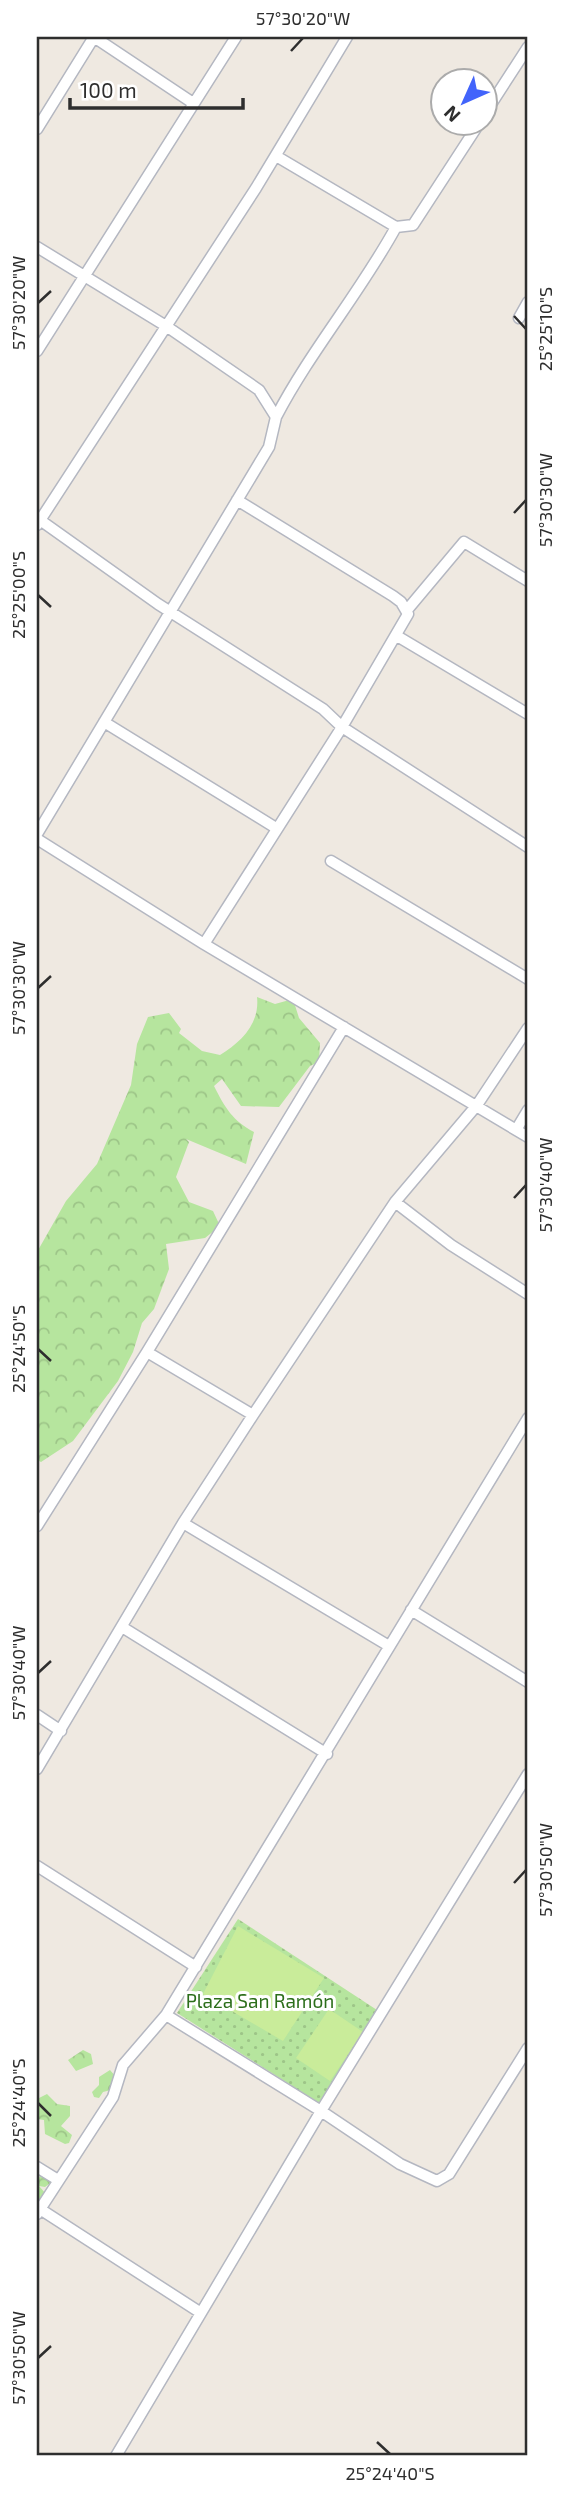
<svg xmlns="http://www.w3.org/2000/svg" width="565" height="2493" viewBox="0 0 565 2493" font-family="'Exo 2',sans-serif">
  <style>
    .forest { fill: url(#forest-crowns) }
    .park { fill: url(#park-dots) }
    .pitch { fill: #c9ec9a }
    .lines { fill: none; stroke-linecap: round; stroke-linejoin: round }
    .street-casing { stroke: #b4b7c1; stroke-width: 13 }
    .street { stroke: #fff; stroke-width: 10 }
    .ticks { fill: none; stroke: #2e2e2e; stroke-width: 2.5 }
    .labels { text-anchor: middle; dominant-baseline: central; stroke-width: 6; stroke-linejoin: round; paint-order: stroke }
    .park-label { font-size: 19px; fill: #2c6e1b; stroke: #fff }
    .neatline { fill: none; stroke: #2e2e2e; stroke-width: 2.5 }
    .ticks-label { font-size: 18px; text-anchor: middle; fill: #2e2e2e }
  </style>
  <defs>
    <pattern id="forest-crowns" width="20" height="18" patternUnits="userSpaceOnUse" patternTransform="scale(1.75)"><rect width="20" height="18" fill="#b6e59e"/><path d="M2 6a3 3 0 1 1 6 0M12 15a3 3 0 1 1 6 0" fill="none" stroke="#9dc588"/></pattern>
    <pattern id="park-dots" width="8" height="8" patternUnits="userSpaceOnUse" patternTransform="scale(1.75)"><rect width="8" height="8" fill="#b6e59e"/><path d="M2 2h.1M6 6h.1" fill="none" stroke="#9dc588" stroke-width="1.8" stroke-linecap="round"/></pattern>
  </defs>
  <rect width="100%" height="100%" fill="#efe9e1"/>
  <path class="forest" d="M257,997L275,1004L293,999L299,1018L320,1043L319,1062L310,1066L279,1107L241,1106L222,1079L214,1086C225,1108 233,1121 254,1132L246,1164L186,1139L189,1142L176,1177L189,1202L213,1211L220,1226L205,1238L166,1244L169,1269L154,1309L142,1323L133,1352L118,1381L73,1441L41,1462L37,1460V1252L66,1201L97,1164L131,1085L137,1044L148,1017L169,1013L181,1029L179,1033L202,1051L220,1055C241,1042 260,1024 257,997Z
    M83,2050L91,2054L93,2064L76,2071L68,2060Z
    M110,2070L116,2077L111,2090L103,2092L99,2098L94,2097L92,2092L99,2085V2077Z
    M47,2094L57,2104L70,2106V2116L61,2126L72,2135L69,2143L65,2144L45,2134L44,2120L37,2119V2099Z
    M37,2167L53,2181L45,2187L39,2186L46,2194L37,2217V2182L40,2176L37,2174Z"/>
  <path class="park" d="M238,1919L377,2010L319,2103L177,2013Z"/>
  <path class="pitch" d="M238,1926L324,1978L283,2041L203,1994Z
    M329,2009L363,2032L330,2081L296,2058Z"/>
  <g class="lines">
    <defs>
      <path id="street" d="M94,37L193,103
        M484,115L528,47
        M37,129L94,37
        M276,156L396,227L413,225L480,122
        M37,247L166,326L259,390L276,417L269,447L37,834
        M519,318L528,302
        M37,351L236,37
        M276,417C311,350 360,293 396,227
        M40,520L158,604L323,709L342,727L528,847
        M37,525L256,188L347,37
        M407,610L464,542L528,581
        M397,636L528,714
        M104,722L276,828
        M37,839L204,944L528,1137
        M331,861L528,979
        M204,944L342,727L408,614L401,602L393,596L237,500
        M516,1130L528,1110
        M395,1202L451,1245L528,1294
        M147,1352L253,1415
        M183,1523L389,1646
        M37,1526L147,1352L344,1027
        M411,1610L528,1682
        M122,1627L327,1754
        M37,1715L61,1731
        M37,1769L183,1523L253,1415L395,1202L477,1105L528,1028
        M37,1866L196,1967
        M166,2015L321,2111L400,2164L437,2181L449,2174L528,2048
        M37,2167L58,2180
        M40,2209L201,2313
        M37,2214L113,2097L123,2065L166,2015L528,1418
        M116,2456L321,2111L528,1774"/>
    </defs>
    <use href="#street" class="street-casing"/>
    <use href="#street" class="street"/>
  </g>
  <path class="ticks" d="M291,51L303,38M38,303L51,291M514,316L526,329M514,513L526,500M38,595L51,607M38,988L51,976M514,1198L526,1185M38,1349L51,1361M38,1673L51,1661M514,1883L526,1870M38,2103L51,2116M38,2358L51,2346M377,2442L390,2454"/>
  <g class="labels">
    <g class="park-label">
      <text x="260" y="2000">Plaza San Ramón</text>
    </g>
  </g>
  <rect width="565" height="2493" fill="none" stroke="#ffffff" stroke-width="77"/>
  <g transform="translate(464 102) rotate(225)"><circle r="33" fill="#ffffff" stroke="#ababab" stroke-width="2"/>
  <path d="M0-5L12 26L0 18L-12 26Z" fill="#4264fb"/>
  <text y="-10" font-size="19" font-weight="bold" text-anchor="middle" fill="#2e2e2e">N</text>
  </g>
  <path d="M70 98v10h173v-10" fill="none" stroke="#2e2e2e" stroke-width="3.5"/>
  <text x="80" y="98" font-size="21" fill="#2e2e2e" stroke="#ffffff" stroke-width="5" paint-order="stroke">100 m</text>
  <rect x="38" y="38" width="488" height="2416" class="neatline"/>
  <g class="ticks-label">
    <text x="303" y="25">57°30'20"W</text>
    <text transform="translate(19 303) rotate(-90)" y="6">57°30'20"W</text>
    <text transform="translate(546 329) rotate(-90)" y="6">25°25'10"S</text>
    <text transform="translate(546 500) rotate(-90)" y="6">57°30'30"W</text>
    <text transform="translate(19 595) rotate(-90)" y="6">25°25'00"S</text>
    <text transform="translate(19 988) rotate(-90)" y="6">57°30'30"W</text>
    <text transform="translate(546 1185) rotate(-90)" y="6">57°30'40"W</text>
    <text transform="translate(19 1349) rotate(-90)" y="6">25°24'50"S</text>
    <text transform="translate(19 1673) rotate(-90)" y="6">57°30'40"W</text>
    <text transform="translate(546 1870) rotate(-90)" y="6">57°30'50"W</text>
    <text transform="translate(19 2103) rotate(-90)" y="6">25°24'40"S</text>
    <text transform="translate(19 2358) rotate(-90)" y="6">57°30'50"W</text>
    <text x="390" y="2480">25°24'40"S</text>
  </g>
</svg>
